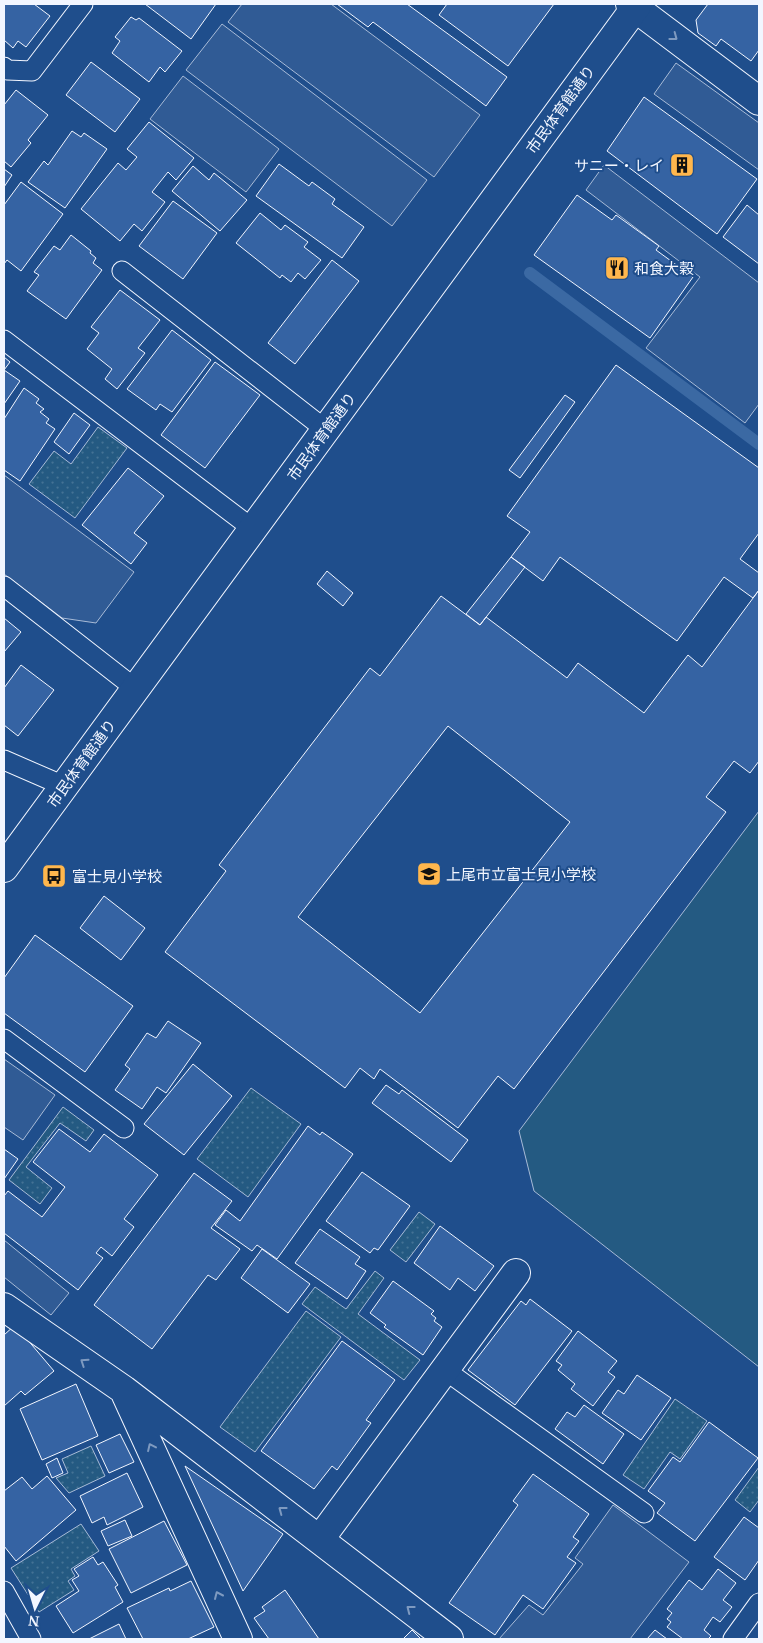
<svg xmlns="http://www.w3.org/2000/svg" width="763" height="1643" viewBox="0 0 763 1643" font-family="'Noto Serif','Noto Sans JP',serif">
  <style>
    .grass { fill: #245a82; stroke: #a8bbd7 }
    .park { fill: url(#park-dots); stroke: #a8bbd7 }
    .parking { fill: #305b95; stroke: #a8bbd7 }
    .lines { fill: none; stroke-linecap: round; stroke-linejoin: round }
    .stream { stroke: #3b69a3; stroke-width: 12 }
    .building { fill: #3563a3; stroke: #f2f6ff; fill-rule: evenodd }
    .lane-casing { stroke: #f2f6ff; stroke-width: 21 }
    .street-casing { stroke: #f2f6ff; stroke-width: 30 }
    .secondary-casing { stroke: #f2f6ff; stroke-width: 30 }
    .lane { stroke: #1f4e8c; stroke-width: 19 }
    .street { stroke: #1f4e8c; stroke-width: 28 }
    .secondary { stroke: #1f4e8c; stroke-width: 28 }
    .oneway { stroke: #7e9ac0 }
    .labels { text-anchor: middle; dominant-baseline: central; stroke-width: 4; stroke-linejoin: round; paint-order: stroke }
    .street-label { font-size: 15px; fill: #f2f6ff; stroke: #1f4e8c }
    .poi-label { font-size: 15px; fill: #f2f6ff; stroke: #1f4e8c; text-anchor: start }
  </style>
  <defs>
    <pattern id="park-dots" width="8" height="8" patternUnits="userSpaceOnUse" patternTransform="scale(1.25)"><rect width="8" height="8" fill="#245a82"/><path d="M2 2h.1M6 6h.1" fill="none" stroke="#447295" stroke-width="1.8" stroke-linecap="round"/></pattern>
  </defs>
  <rect width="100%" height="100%" fill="#1f4e8c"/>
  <path class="grass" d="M759,811V1367L534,1191L519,1131Z"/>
  <path class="park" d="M98,427L127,448L75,518L29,484L54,451L71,464Z
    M251,1088L301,1124L248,1197L197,1159Z
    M63,1107L94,1130L86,1141L60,1123L26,1167L52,1188L40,1204L9,1180Z
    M419,1212L435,1224L406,1262L390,1250Z
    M375,1271L384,1278L358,1314L420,1360L404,1380L302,1304L315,1287L346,1309Z
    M306,1311L341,1337L255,1452L220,1427Z
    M675,1399L707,1421L680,1459L670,1452L644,1489L623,1475Z
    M91,1446L105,1476L69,1493L56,1478L68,1473L62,1459Z
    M759,1467V1500L750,1512L735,1500Z
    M81,1524L99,1551L71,1569L75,1576L68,1581L74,1590L39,1612L11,1568Z"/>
  <path class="parking" d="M242,4H331L480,115L434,177L228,22Z
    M222,24L427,180L392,226L186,70Z
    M676,63L759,123V170L654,94Z
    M183,76L279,149L246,192L150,119Z
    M604,165L759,283V404L745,423L646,348L700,277L586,190Z
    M4,475L134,572L96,623L62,618L4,574Z
    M4,1059L55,1095L23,1140L4,1127Z
    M4,1240L69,1293L51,1315L4,1277Z
    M613,1505L689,1562L630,1639H499L529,1605L543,1615L583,1564L575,1558Z"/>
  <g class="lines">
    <path class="stream" d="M530,273L759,444"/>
  </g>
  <path class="building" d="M4,4H34L50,16L26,47L18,41L13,48L4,40Z
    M145,4H216L191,39Z
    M337,4H407L507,77L486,106L373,22L368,27Z
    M447,4H554L508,66L439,15Z
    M708,4H759V50L751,61L721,39L716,46L698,33L696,20Z
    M131,17L136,20L139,18L182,51L165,72L160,67L149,82L112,53L120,41L115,37Z
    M91,62L140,99L115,132L66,95Z
    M16,90L48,115L28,140L31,143L11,167L4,161V105Z
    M644,97L757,179L717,234L607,151Z
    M149,122L194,158L176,180L168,172L152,192L165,202L142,231L134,224L120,241L81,209L118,163L126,170L137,157L127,149Z
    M72,131L81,137L84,133L107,149L65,208L28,182L44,161L48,165Z
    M279,164L309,186L312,182L335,199L332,204L364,227L342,258L256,196Z
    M193,166L209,180L214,173L247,200L220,231L172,191Z
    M4,169L12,175L4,187Z
    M21,182L63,214L21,271L7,260L4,264V205Z
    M577,195L612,220L616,215L659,246L656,250L693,277L650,338L534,255Z
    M173,201L217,233L183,279L139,246Z
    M747,205L759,215V264L723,237Z
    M260,213L281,230L285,225L308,242L304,247L321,260L305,279L298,273L291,282L282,275L280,278L236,243Z
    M71,235L91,251L90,253L96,258L93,263L102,270L66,319L27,291L39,275L34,272L54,246L60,250Z
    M332,260L359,281L295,364L268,343Z
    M120,290L160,320L138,348L145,353L117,389L105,379L112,369L87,349L99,333L91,327Z
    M172,330L211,360L172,412L160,404L156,410L127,389Z
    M4,357L10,362L4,370L20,381L4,404Z
    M215,362L260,395L205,468L161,435Z
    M616,365L759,468V533L740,559L759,573V590L753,598L724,577L677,641L560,557L543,581L511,557L530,532L507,516Z
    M24,388L39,399L36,403L44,409L40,412L49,419L46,423L55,429L20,481L4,470V419Z
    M565,395L575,402L520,478L509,470Z
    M74,413L90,425L69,454L54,442Z
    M128,468L164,496L134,533L147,543L131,564L82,525Z
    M511,557L525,567L480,625L466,614Z
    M327,571L353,593L343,606L317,584Z
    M759,590V761L750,773L734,761L706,797L726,812L514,1089L498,1076L458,1128L380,1069L374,1079L360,1068L345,1088L165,952L226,871L219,865L370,668L380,676L441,596L480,625L486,617L567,678L578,663L644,713L688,655L702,667ZM448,726L570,822L420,1013L298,917Z
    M4,618L21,632L4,652Z
    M21,665L54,690L18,736L4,725V688Z
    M104,896L145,928L121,960L80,928Z
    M35,935L133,1006L85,1072L4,1013V978Z
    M168,1021L201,1043L166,1093L157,1087L142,1109L115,1090L130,1069L125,1065L147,1033L156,1038Z
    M193,1064L232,1096L184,1155L144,1124Z
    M386,1085L399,1094L402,1090L468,1140L451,1162L372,1103Z
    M308,1126L320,1135L322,1132L353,1154L277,1259L257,1245L252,1251L215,1225L226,1210L240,1221Z
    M59,1129L90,1152L104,1134L158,1175L124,1219L134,1227L112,1256L101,1247L96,1253L103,1258L78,1290L4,1233V1196L8,1191L42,1217L65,1187L33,1162Z
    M4,1149L18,1159L4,1179Z
    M362,1172L410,1206L378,1250L374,1248L370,1253L326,1221Z
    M194,1173L232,1201L211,1228L240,1249L216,1280L208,1275L152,1349L94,1305Z
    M440,1226L494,1266L475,1291L458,1278L450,1290L414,1263Z
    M320,1229L360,1257L355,1264L366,1271L347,1299L295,1263Z
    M262,1249L310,1284L288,1313L241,1278Z
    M393,1281L434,1311L431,1314L436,1318L434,1321L442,1327L423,1355L384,1327L386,1325L370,1313Z
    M530,1299L572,1331L515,1405L468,1370L521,1301L526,1305Z
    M15,1325L54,1371L25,1395L21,1391L4,1406V1335Z
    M578,1331L617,1361L608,1372L615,1377L593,1406L571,1389L575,1384L558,1370L562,1365L556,1361Z
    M342,1341L395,1380L366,1420L371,1423L337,1470L332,1466L314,1489L261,1451Z
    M637,1375L671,1398L641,1440L602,1413L618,1390L624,1394Z
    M76,1384L98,1436L42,1460L20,1409Z
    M584,1405L624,1434L603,1464L555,1429L567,1412L575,1417Z
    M709,1422L758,1458L695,1541L657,1513L665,1503L648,1491L673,1457L680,1462Z
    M120,1434L134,1462L109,1473L96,1445Z
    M57,1458L63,1473L52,1478L46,1464Z
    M185,1466L283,1534L243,1591Z
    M127,1473L143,1507L107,1525L104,1517L92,1523L80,1496Z
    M533,1474L589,1514L573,1537L579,1541L567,1557L576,1563L543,1609L523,1595L495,1635L449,1603L518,1505L513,1501Z
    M47,1476L76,1510L16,1561L4,1546V1491L22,1477L32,1489Z
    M744,1517L759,1528V1560L745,1580L714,1557Z
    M125,1520L132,1536L108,1546L101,1531Z
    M164,1521L187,1565L131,1593L109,1549Z
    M93,1557L98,1565L103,1562L118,1585L115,1587L123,1602L73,1633L56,1606L79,1591L72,1580L79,1576L74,1569Z
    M718,1569L736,1583L723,1600L732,1607L720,1622L713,1617L704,1630L711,1636L708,1639H683L667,1627L671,1622L667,1619L672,1613L667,1609L689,1580L702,1590Z
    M191,1581L214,1627L188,1639H143L127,1608L169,1588L170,1591Z
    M285,1590L319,1639H269L254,1618L265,1611L262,1607Z
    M119,1624L126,1639H89Z
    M412,1630L421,1639H403Z
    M655,1630L667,1639H647Z"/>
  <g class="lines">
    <defs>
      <path id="lane" d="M4,67L7,70L32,71L83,4
        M122,271L326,430
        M4,340L253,529
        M4,586L136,689
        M4,760L64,786
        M4,1039L124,1128
        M445,1370L644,1513
        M4,1591L31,1639
        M733,1639L759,1603"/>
      <path id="street" d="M630,4L759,101
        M4,1307L124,1390L449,1639
        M126,1395L238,1639
        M320,1539L516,1273"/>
      <path id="secondary" d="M4,868L638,4"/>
    </defs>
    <use href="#lane" class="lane-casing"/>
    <use href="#street" class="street-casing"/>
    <use href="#secondary" class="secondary-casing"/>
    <use href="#lane" class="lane"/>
    <use href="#street" class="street"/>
    <use href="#secondary" class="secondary"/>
  </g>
  <defs><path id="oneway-chevron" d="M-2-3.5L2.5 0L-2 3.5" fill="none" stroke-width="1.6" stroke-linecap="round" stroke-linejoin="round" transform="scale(1.25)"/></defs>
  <g class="oneway">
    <use href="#oneway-chevron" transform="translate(674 37) rotate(37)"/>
    <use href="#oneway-chevron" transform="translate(84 1362) rotate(-146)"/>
    <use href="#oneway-chevron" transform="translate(151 1447) rotate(-115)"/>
    <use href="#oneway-chevron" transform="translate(282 1510) rotate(-143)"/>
    <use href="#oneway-chevron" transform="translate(218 1595) rotate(-114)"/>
    <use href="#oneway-chevron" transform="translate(410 1609) rotate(-142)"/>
  </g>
  <defs>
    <symbol id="building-square" viewBox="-11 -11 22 22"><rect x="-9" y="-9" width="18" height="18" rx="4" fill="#ffb74d" stroke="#1f4e8c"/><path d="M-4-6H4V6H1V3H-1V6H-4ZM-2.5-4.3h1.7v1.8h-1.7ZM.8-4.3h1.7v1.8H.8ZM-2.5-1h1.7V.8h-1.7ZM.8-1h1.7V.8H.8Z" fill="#111"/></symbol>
    <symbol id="restaurant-square" viewBox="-11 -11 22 22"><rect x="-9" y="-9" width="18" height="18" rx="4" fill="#ffb74d" stroke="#1f4e8c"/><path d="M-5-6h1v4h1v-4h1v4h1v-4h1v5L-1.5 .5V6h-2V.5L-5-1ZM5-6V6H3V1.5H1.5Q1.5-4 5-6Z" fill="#111"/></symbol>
    <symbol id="school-square" viewBox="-11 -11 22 22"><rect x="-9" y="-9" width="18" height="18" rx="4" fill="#ffb74d" stroke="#1f4e8c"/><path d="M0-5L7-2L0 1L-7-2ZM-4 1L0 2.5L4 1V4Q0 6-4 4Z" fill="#111"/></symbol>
    <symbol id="bus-square" viewBox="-11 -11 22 22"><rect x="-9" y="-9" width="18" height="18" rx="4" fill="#ffb74d" stroke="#1f4e8c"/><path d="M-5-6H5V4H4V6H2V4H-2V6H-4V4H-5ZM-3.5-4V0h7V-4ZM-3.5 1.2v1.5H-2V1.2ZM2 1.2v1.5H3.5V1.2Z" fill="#111"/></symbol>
  </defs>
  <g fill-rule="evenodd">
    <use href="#building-square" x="668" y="151" width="28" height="28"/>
    <use href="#restaurant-square" x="603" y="254" width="28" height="28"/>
    <use href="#school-square" x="415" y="860" width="28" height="28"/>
    <use href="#bus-square" x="40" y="862" width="28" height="28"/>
  </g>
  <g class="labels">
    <g class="street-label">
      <text transform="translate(560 109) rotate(-54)">市民体育館通り</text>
      <text transform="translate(321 436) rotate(-54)">市民体育館通り</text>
      <text transform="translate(81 763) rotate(-54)">市民体育館通り</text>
    </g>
    <g class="poi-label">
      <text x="664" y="165" text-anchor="end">サニー・レイ</text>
      <text x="634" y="268">和食大穀</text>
      <text x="446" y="874">上尾市立富士見小学校</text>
      <text x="72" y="876">富士見小学校</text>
    </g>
  </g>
  <rect width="763" height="1643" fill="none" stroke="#f2f6ff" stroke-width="10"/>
  <g transform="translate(35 1608) rotate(185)" stroke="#1f4e8c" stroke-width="4" paint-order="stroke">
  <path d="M0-4L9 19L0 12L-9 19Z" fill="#f2f6ff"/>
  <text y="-8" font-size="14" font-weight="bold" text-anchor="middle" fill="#f2f6ff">N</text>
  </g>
</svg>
